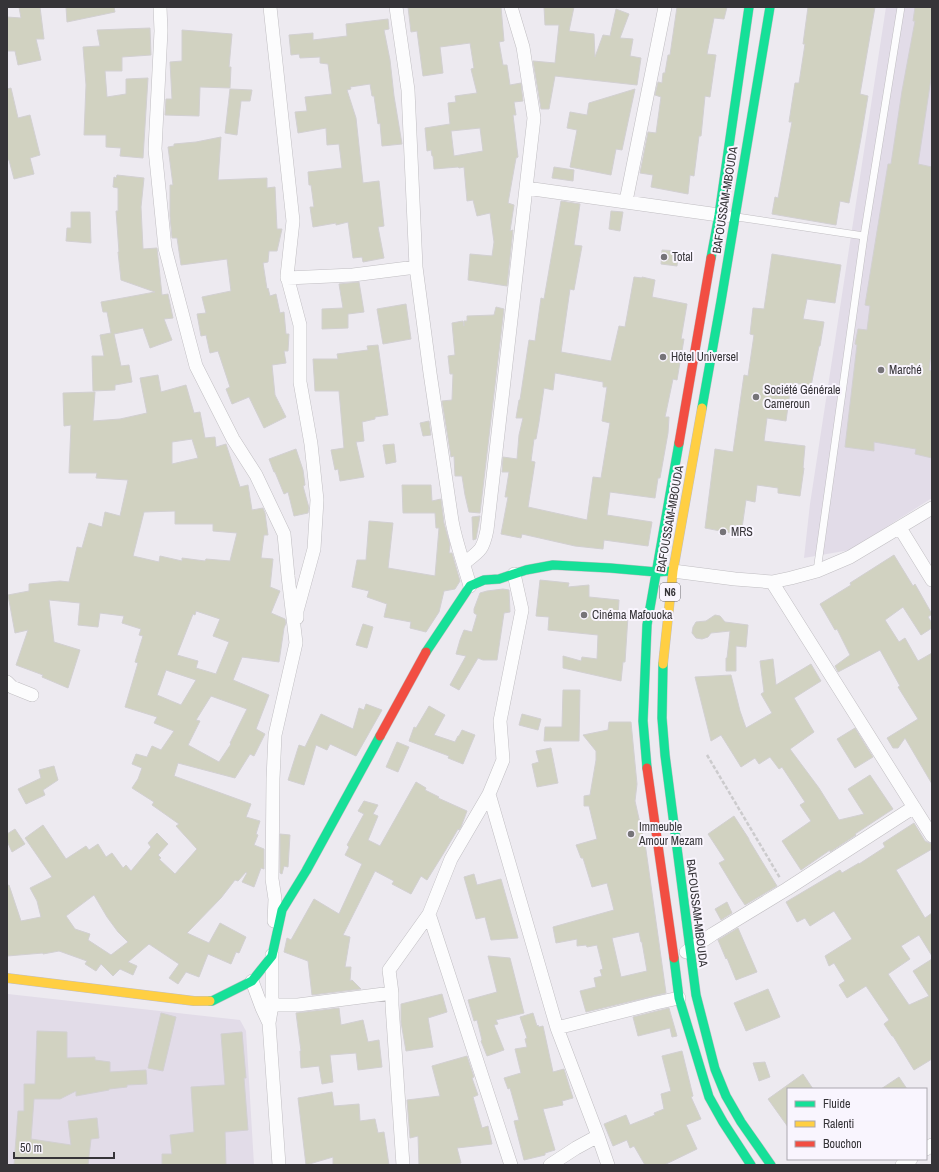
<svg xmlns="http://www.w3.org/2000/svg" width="939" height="1172" viewBox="0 0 939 1172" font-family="'Archivo Narrow',sans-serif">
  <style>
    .built { fill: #e2dce8 }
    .building { fill: #d1d2c1; stroke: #d2d0d1; fill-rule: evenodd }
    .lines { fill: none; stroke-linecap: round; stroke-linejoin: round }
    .lane-casing { stroke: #c0bec2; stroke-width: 8 }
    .street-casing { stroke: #c0bec2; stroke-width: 14 }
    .fast-casing { stroke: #c0bec2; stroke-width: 10 }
    .slow-casing { stroke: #c0bec2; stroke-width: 10 }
    .jam-casing { stroke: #c0bec2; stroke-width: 10 }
    .path { stroke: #cccbcd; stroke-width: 2.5; stroke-dasharray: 4 2; stroke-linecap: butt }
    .lane { stroke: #fcfcfd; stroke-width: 7 }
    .street { stroke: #fcfcfd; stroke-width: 13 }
    .fast { stroke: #16e098; stroke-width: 9 }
    .slow { stroke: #ffcf43; stroke-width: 9 }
    .jam { stroke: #f24e42; stroke-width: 9 }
    .poi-dot { fill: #767478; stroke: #f9f5fe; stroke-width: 1.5 }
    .labels { text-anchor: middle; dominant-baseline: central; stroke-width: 4; stroke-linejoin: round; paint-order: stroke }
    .shield { fill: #f9f5fe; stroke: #706e73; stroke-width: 1 }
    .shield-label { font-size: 11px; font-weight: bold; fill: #363438 }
    .street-label { font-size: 12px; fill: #363438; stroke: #f9f5fe }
    .poi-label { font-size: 12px; fill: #363438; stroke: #f9f5fe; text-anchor: start }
  </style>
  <rect width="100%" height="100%" fill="#edeaf0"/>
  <path class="built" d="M886,7H932V498L850,550L804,558L810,504Z
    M8,994L240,1020L246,1031L254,1165H7V1013Z"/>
  <path class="building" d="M19,7H40L44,39H36L41,60L18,65L15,51H7V17L21,18Z
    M66,7H114L115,12L67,22Z
    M408,7H501L504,41L499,42L503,65H507L510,85L521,83L523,101L514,102L516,115H513L518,157L516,158L508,203L514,205L510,231L513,230L507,286L468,280L470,254L492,256L494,242L490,213L477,216L473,200L467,201L464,167L459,168L458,167L434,169L433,156H432L431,150L427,151L425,128L450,124L448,103L456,102L455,96L477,93L471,69L474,68L470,43L440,47L443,73L423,76L417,31L411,32ZM480,128L483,151L454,156L451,131Z
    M544,7H574L569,31L594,34L595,57L603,35L610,36L616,9L629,14L620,38L633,39L630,56L641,58L637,85L555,76L549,109H541L533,61L555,63L559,25H545Z
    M677,7H727L724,19L714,18L707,54L716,55L710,97L705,96L701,136H699L694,176L690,175L688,194L651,187L653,175L640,173L648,132L656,133L661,97L655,95L658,82L662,83L663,73H665L668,55H670Z
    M808,7H875L860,94L868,96L861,138L849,203L840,201L836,225L772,214L775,197L778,198L792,122H789L795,83H799L805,44H803Z
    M915,7H932V72L918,164L932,167V346L929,370L932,371V458L915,454L916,449L874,442V451L845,447L857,345L855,344L858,329L867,330L870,306L865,305L888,164H891L902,91L915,21H913Z
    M388,19L389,29L384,30L390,60L394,96L402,144L382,146L380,123L378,124L374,96H372L370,84L350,87L351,89L347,90L356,118L363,183L379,181L384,226L378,227L384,258L363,262L362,257L353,258L348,222L336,225V223L313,227L310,207H314L311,185H309L308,172L342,168L339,144L327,145L326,128L298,133L295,112L307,111L305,97L332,94L328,64L320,63V57L300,58L299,54L291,55L289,35L313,33V40L347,36L346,24Z
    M150,28L151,55L122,57V71H105L107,97L126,94V79L148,78L143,158L120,156L121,148L106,147V135H84L86,85L83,47L100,46L97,30Z
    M182,30L232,34L229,67H231L230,88L200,87L199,116L165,115L166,99H172L170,62L182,61Z
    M11,88L18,118L30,115L40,155L30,158L34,174L14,179L9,160H7V89Z
    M230,89L252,90L250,101H241L237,135L225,133Z
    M635,89L622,150L616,149L611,175L570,167L577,130L567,128L570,112L587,115L589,103Z
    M221,137L218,180L267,178V188L275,187L277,229H282L277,251H269L268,262L263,263L267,289L268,288L270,296L276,294L280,313L284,312L286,334H289L288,351H284L286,363L272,365L275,395L286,417L264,428L249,397L232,404L226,389L230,387L218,351L210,353L206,335L201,336L197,314L206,313L202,297L231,291L227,259L181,265L177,238H172L170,216V185H173L168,147L174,146V144L196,142Z
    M554,167L574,170L573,181L552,178Z
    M117,175L144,178L141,207L143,249L157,248L162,295L168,294L173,318L164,319L172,340L150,348L143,328L114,334L121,366L129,365L132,382L115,385V390L93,391L92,356H104L100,335L111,333L107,312H103L101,302L155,292L121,280L118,252H119L116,211H118V188L113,187L114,177L116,178Z
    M561,201L580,204L574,245L582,246L574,290L570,289L561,352L611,361L619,326L625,327L634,277L642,278V277L655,280L652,297L687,304L681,339H684L677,380L673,379L665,417H669L668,433L660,478H658L655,498L610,492L607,515L652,522L648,546L604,540L603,549L575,546L522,534L521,538L501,534L508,497H505L509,472H502L503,457L517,459L519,435L523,418H516L519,400H520L529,340L535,341L541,298L544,299ZM555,373L603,382V387H607L602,421L610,423L601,478L593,477L587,520L528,507L535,462L531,461L534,439H536L539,422L544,388L553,390Z
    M611,211L623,212L620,231L609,229Z
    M71,212H90L91,243L66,241L67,228H71Z
    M662,250L679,251L677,266L661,264Z
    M772,254L841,265L835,303L807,299L803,319L824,322L820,346H819L811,386L794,383L792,392H790L786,421L767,418L764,441L805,446L803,468H804L800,496L778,493V488L757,485L755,502L746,500L741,535L705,528L715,449L733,452L744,375L748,376L754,335L750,334L753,308L764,309Z
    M359,282L364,312L348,314V328L322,329V309L343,308L339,284Z
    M406,304L411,339L383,344L377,309Z
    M496,307L504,309L480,513L469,512L465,495L462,476H455L454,456L451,457L442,401L452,400L453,374H450L448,356L455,355L452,323L463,321L464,326V321H467V316L494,315Z
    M378,345L388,415L375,417V419L362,422L364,441L356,442L364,477L340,481L338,469L335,470L331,450L344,448L339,391H315L313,359H338L337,354L368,350L367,346Z
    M158,375L161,392L186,385L194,413L200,412L205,438L215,437L216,447L226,444L240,487L248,485L252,510L263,508L265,513L268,535H264L261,558L273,559L270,587L280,591L271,613L285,619L286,623L284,628L279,662L242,657L233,680L269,695L256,729L265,734L254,756L250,754L235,778L178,763L174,776L251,804L246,817L260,821L256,834L258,835L254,845L264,849V869L261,868L254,887L242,882L247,873L246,872L238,881L235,880L221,898L187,933L209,943L220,923L246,937L239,953L236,952L231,964L208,954L199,977L186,972L178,984L169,978L179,964L149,944L128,962L137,966L133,975L120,969L113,976L101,964L96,971L85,964L87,961L59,951L43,954V953L7,956V886L9,885L21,921L41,917L37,901L30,888L52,877L25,838L43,825L66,859L86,846L89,850L98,844L106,857L112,853L123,868L126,865L131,871L151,847L148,843L157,833L168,844L158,855L161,858L159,859L175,874L197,849L176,826L179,824L152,805L154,802L132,788L138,779L142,768L132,764L136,754L147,757L152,746L161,750L174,731L154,723L157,717L125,707L138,663L135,662L143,636L139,635L141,629L122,623L124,616L100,613L98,627L78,625L80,603L49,600L54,642L80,650L68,688L42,677L43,675L16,665L28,630L15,633L8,595L29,591V584L60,581L69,582L77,547L82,548L89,523L102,527L105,512L120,516L128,480L96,478L97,473H69L71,425L64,426L63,393L95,392L93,421L120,419L147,413L140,378ZM192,439L198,458L172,464V442ZM175,511V524H213V531L237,533L230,561L206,559L205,561L182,558V561L160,556L159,562L133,556L144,512ZM196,611L220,619L213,636L229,642L216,674L196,668L198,661L177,655L193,614L195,615ZM166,670L196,680L181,705L157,695ZM211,696L247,709L230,743L231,744L219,762L188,745L200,721L196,720ZM94,895L107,917L118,932L128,942L111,955L88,940L90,934L75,929L66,916Z
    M429,421L431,435L423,436L420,423Z
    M394,444L396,462L386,464L383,445Z
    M296,449L303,470L305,485L303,486L309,508L308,513L294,516L288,492L284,494L275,472H274L269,459Z
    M402,485H431L432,501L441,499L444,523L450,545L449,553H452L460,581L455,589L444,591L439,612L426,632L410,628L411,622L384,617L387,604L367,597L369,591L352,587L357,560H366L369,521L393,523L388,568L435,576L439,528H436L435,513H403Z
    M480,516L476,539L473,540L472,517Z
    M894,555L913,586L915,584L932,614L928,617L932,623V628L921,635L903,607L885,620L899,642L905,638L918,661L932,653V784L905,738L898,748H893L887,738L918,719L898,687L900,686L880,650L838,672L835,666L850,655L837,629L835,630L820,604L851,585L850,583Z
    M540,580L569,583L568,587L589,585V597L619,600L618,616H628L625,662H623L621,681L563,668V656L581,661L582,657L597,659L598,635L548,630L549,617L536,616Z
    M503,589L509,590L510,612L504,613L497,660H483L478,658L459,690L450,685L466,656L456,654L460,640L464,630L472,632L477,615L474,613V609L480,593L487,591Z
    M715,615L720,616L725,622L748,625L746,647L736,646V671H726V658H727L730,631L711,633L708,637L702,639L696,638L692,633L693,627L696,622L706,621Z
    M363,624L373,627L367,648L356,645Z
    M773,659L776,685L811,664L821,681L794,698L814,732L790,749L819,788L839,820L864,814L848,789L870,775L893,809L855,834L856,835L830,852V850L801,870L782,841L811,821L800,805L805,802L782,767L779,769L770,757L759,764L755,758L741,767L721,735L711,741L695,677L731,675L740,711L746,728L772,713L761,694L764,692L760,661Z
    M563,690H580L579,741H544L545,727H562Z
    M366,704L382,710L356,756L330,744L327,750L316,745L304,785L288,780L299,745L305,747L321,714L353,729L359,708L364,710Z
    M429,706L445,715L434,735L455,742L458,736H459L462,730L475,735L463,764L448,758L449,756L409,741L414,727L416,728Z
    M522,714L541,719L538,730L519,725Z
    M609,722H631L637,784L635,801L646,850L666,993L586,1012L580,991L596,987L594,978L602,976L600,970L603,969L597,945L587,947L586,945L577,946V939L556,943L553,927L614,910L607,883L592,887L583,858H581L576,845L597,839L589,806H584V796L590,795L596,760V751L583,735L608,730ZM639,932L641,942H642L647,971L621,977L612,938Z
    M855,728L873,757L855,768L837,739Z
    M397,742L409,747L398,772L386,767Z
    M551,748L558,783L537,787L532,764L539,762L536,751Z
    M54,766L58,780L43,790L45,795L26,804L18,789L41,778L39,770Z
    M416,782L426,788L425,790L439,797L438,798L467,811L461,827L459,830L458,829L445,851L427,880L421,876L411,894L392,884L394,881L375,871L343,935L350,937L345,967H351L350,981L352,980L361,989L312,995L308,961L284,952L287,938L291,940L314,899L339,914L362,864L345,855L349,847L347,845L364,814L358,811L364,801L378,805L373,814L378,816L368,840L380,846Z
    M734,816L749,839V840L777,886L745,905L739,896L719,863L725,860L708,834Z
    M914,823L925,841L929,843L932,844V849L896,870L925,918L932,913V956L919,935L901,946L910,959L888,974L909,1005L929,996L913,971L932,959V1059L914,1070L893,1036H892L884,1024L889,1020L866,986L847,998L839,985L845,981L834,963L829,966L825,956L852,939L834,911L810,926L805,918L797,922L786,902L840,870L842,873L859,863V864L885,847L883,843Z
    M15,829L25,844L12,852L7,841V834Z
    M280,834L290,835L288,867L284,866L282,874L280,873Z
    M474,874L477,885L501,879L518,938L491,940L485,917L476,919L464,877Z
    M727,902L732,913L721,920L715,909Z
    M738,928L757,972L736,980L727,958L726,959L718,940Z
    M488,956L510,958L524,1013L496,1020L498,1024L494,1025L504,1050L487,1056L481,1041L482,1040L477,1020L474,1021L468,1000L497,992Z
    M768,989L780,1017L746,1031L734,1003Z
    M442,994L447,1012L428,1018L433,1047L406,1051L401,1022V1004Z
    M339,1008L341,1025L363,1020L368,1042L379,1040L382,1067L358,1070L356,1053L330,1055L333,1082L322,1084L319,1066L301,1068L300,1051H301L296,1013Z
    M669,1008L677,1036L672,1037L670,1028L638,1036L633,1017Z
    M161,1013L176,1017L163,1071L148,1068Z
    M533,1013L537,1026L538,1025L539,1027L543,1026L553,1072L564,1069L573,1098L562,1101L563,1105L543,1109L555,1150L545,1153V1155L524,1160L514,1121L519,1120L510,1088L508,1089L504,1078L521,1073L515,1049L527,1047L525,1039L527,1038L520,1017Z
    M37,1031L67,1032V1058L95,1057V1060L110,1062V1072L146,1070L147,1084L127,1085V1087L109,1089V1090L76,1096V1091L60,1099H34L31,1139L71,1145L68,1121L97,1118L99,1138L91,1139L88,1165H14L18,1111H24V1084H35Z
    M242,1032L246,1078H244L248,1130L225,1132L226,1165H162V1154H172L170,1135L194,1132L191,1087L225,1085L221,1034Z
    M682,1051L693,1096L691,1097L701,1119L686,1125L697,1149L664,1165H645L634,1146L630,1148L627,1140L613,1146L604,1124L626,1115L630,1125L655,1115L654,1113L664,1109L661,1094L671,1091L662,1056Z
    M467,1056L474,1077L472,1078L478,1095L473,1097L482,1128L488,1126L492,1144L457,1148L461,1163L455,1165H419L418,1136L410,1138L407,1100L440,1096L432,1066Z
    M765,1062L770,1077L759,1081L753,1063Z
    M803,1074L813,1089H788V1127L768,1099Z
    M899,1077L907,1089H881Z
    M332,1092L334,1106L359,1104L360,1121L375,1119L378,1133L384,1132L389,1165H333V1157L306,1165L298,1098Z"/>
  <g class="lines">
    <defs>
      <path id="lane" d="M737,217L864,236
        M817,571L864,236L901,7"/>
      <path id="street" d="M160,7L161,31L155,149L165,248L196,366L233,439L256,475L284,534L288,576L296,643L275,735L273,779L272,879L275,899L274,921
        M270,7L293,221L287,276L300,325V382L311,444L317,500L314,549L297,611V618
        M396,7L408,90L416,267L430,373L452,521C456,543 464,564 470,586
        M526,188L726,216
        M626,201L665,7
        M287,278L353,275L416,267
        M900,528L932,580
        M464,563C480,551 483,550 487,530L534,118L523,47L511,7
        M673,571L735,579L772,582L791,578L817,571L850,557L932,508
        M772,582L932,836
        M7,682L12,687L32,695
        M489,794L557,1028L598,1136L608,1165
        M429,914L511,1165
        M686,952L713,934L787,889L914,807
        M272,955V1005L269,1023L279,1165
        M252,981L262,1008L269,1023
        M272,1005H298L392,993
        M557,1028L656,1003L679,998
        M926,1149L932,1145
        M403,1165L392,1005V993L389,970L429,914L451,859L489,794L503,760L500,721L522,610L514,574
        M550,1165L576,1148L598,1136
        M902,1165L911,1159"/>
      <path id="fast" d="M711,258L719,215L749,7
        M702,408L721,301L770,7
        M426,652L470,586L484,580L499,579L526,570L553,565L610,568L656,572L671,571
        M663,664L662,718L665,755L696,995L715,1069L726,1096L741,1122L771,1165
        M647,768L643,721L647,625L679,443
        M674,958L679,998L709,1097L723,1122L751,1165
        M210,1001H212L252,981L272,956L282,910L306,871L380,736"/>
      <path id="slow" d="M663,664L673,571L702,408
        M7,978L194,1001H210"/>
      <path id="jam" d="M679,443L711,258
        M380,736L426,652
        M647,768L674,958"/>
    </defs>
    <use href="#lane" class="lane-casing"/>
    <use href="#street" class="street-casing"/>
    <use href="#fast" class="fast-casing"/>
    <use href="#slow" class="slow-casing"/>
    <use href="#jam" class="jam-casing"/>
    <path class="path" d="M707,755L780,878"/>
    <use href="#lane" class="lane"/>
    <use href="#street" class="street"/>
    <use href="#fast" class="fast"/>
    <use href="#slow" class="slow"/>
    <use href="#jam" class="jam"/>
  </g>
  <g class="poi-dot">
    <circle cx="664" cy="257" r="4"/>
    <circle cx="663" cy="357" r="4"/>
    <circle cx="881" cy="370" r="4"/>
    <circle cx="756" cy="397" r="4"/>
    <circle cx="723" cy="532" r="4"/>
    <circle cx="584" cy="615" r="4"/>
    <circle cx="631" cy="834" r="4"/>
  </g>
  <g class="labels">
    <rect class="shield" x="660" y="583" width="20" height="18" rx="3"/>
    <g class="shield-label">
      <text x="670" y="592">N6</text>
    </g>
    <g class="street-label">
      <text transform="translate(725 200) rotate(-81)">BAFOUSSAM-MBOUDA</text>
      <text transform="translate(670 519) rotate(-80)">BAFOUSSAM-MBOUDA</text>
      <text transform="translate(697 913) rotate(83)">BAFOUSSAM-MBOUDA</text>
    </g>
    <g class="poi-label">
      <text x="672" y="257">Total</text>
      <text x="671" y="357">Hôtel Universel</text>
      <text x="889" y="370">Marché</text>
      <text x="764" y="390">Société Générale<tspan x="764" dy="14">Cameroun</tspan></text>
      <text x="731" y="532">MRS</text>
      <text x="592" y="615">Cinéma Mafouoka</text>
      <text x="639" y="827">Immeuble<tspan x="639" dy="14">Amour Mezam</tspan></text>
    </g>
  </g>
  <rect width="939" height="1172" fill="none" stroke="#363438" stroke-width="16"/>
  <rect x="787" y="1088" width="140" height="72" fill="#f9f5fe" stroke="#aba8af"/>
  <rect x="795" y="1101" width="20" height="6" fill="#16e098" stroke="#aba8af"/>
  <text x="823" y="1108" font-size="12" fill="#363438">Fluide</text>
  <rect x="795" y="1121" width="20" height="6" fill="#ffcf43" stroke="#aba8af"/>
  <text x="823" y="1128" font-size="12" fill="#363438">Ralenti</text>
  <rect x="795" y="1141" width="20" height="6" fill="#f24e42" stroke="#aba8af"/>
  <text x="823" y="1148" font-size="12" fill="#363438">Bouchon</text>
  <path d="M14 1152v6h100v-6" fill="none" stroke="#363438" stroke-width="2"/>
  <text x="20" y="1152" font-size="12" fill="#363438" stroke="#f9f5fe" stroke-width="3" paint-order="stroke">50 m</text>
</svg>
